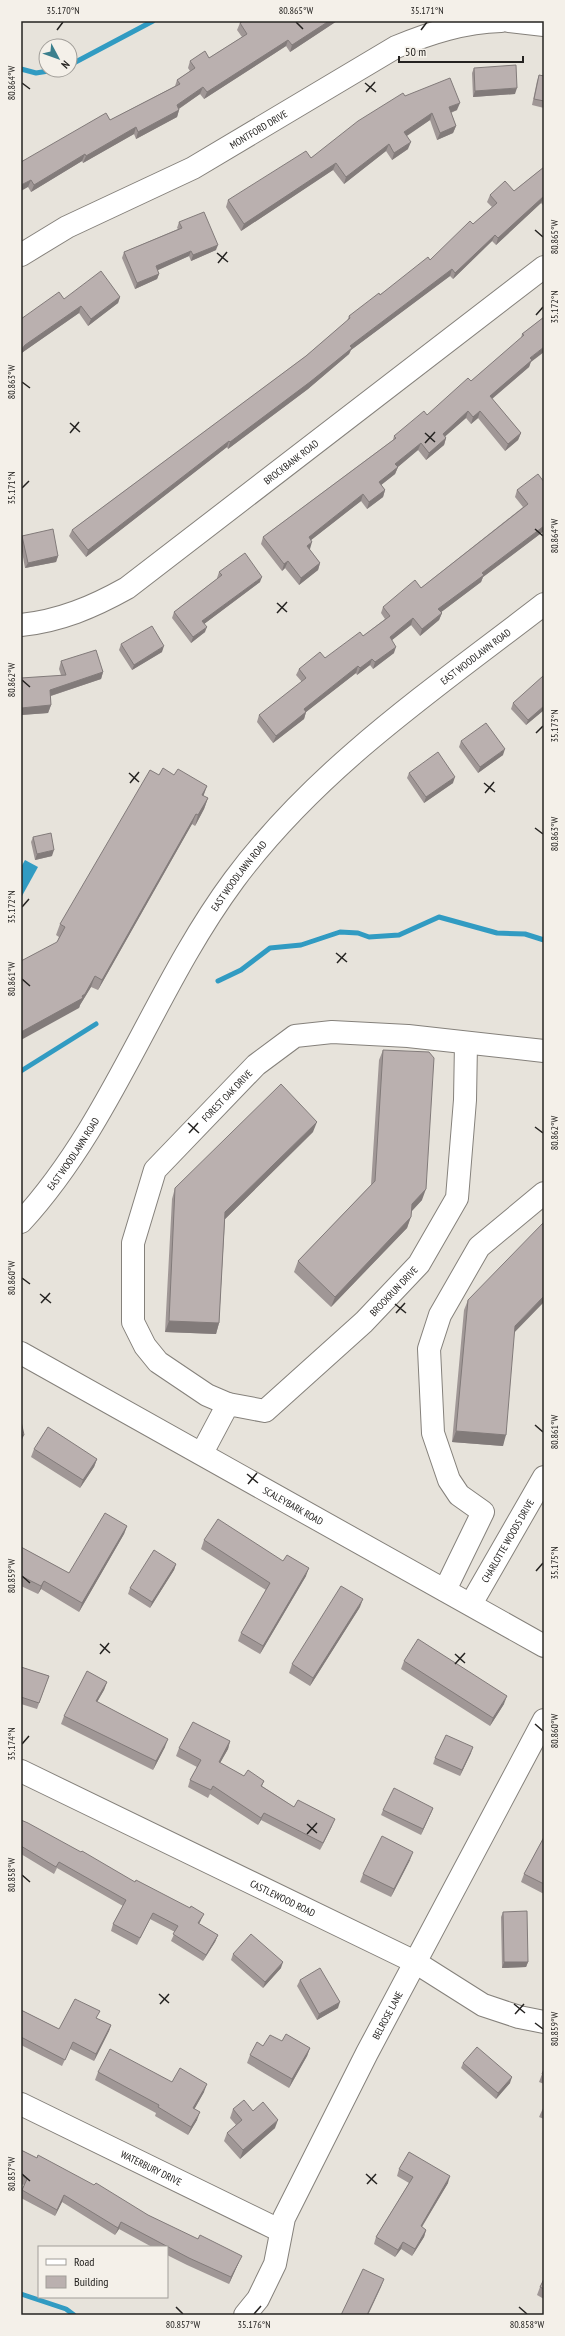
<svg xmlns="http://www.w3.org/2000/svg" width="565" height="2336" viewBox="0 0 565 2336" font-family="'PT Sans Narrow',sans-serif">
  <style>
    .water { fill: #319bc2 }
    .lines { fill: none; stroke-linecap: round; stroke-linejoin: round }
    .stream { stroke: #319bc2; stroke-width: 5 }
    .minor-casing { stroke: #85817b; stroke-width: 24 }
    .major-casing { stroke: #85817b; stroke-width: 24 }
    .minor { stroke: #fff; stroke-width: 22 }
    .major { stroke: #fff; stroke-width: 22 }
    .wall { fill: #a09796 }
    .shaded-wall { fill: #827b7a }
    .building { fill: #bab0af; stroke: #827b7a }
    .ticks { fill: none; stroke: #252321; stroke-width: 1.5 }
    .labels { text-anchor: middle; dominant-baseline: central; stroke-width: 4; stroke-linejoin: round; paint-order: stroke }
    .street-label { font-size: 10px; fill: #252321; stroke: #f4f0e9 }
    .neatline { fill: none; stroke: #252321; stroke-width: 1.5 }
    .ticks-label { font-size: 10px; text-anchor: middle; fill: #252321 }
  </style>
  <rect width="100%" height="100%" fill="#e7e3db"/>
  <path class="water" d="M25,860L38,867L22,896L21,867Z"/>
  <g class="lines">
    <path class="stream" d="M70,65L153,21
      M21,69L36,73L55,70
      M218,981L241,970L270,948L301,945L340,932L358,933L369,937L399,935L439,917L497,933L525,934L544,940
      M21,1071L96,1024
      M21,2294L66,2309L74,2315"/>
    <defs>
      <g id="minor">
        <path d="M509,21L544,25"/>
        <path id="s1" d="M21,255L67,227L193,168L396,47C430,33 464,22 501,21"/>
        <path id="s2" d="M21,625C60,621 93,607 127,588L544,267"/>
        <path id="s3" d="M21,1353L544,1646"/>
        <path id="s4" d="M228,1404L207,1395L158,1362L145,1346L133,1322V1243L155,1170L256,1065L295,1036L332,1032L408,1036L544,1051"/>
        <path id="s5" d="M202,1453L228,1404L265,1411L364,1322L419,1264L457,1198L465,1100L466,1043"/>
        <path d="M445,1590L483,1512L459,1495L449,1480L433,1433L429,1349L440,1315L479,1247L544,1193"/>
        <path id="s6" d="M471,1604L544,1477"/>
        <path id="s7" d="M21,1771L415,1962L483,2005L519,2017L544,2022"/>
        <path id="s8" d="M21,2104L281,2231"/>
        <path id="s9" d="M245,2315L258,2299L275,2264L284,2218L367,2053L544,1720"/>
      </g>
      <g id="major">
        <path id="s10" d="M21,1222C113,1122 154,988 234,880C318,767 434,689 544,604"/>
      </g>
    </defs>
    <use href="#minor" class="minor-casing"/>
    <use href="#major" class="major-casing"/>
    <use href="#minor" class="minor"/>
    <use href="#major" class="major"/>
  </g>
  <path class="wall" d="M243,21H337L290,52L286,46L204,99L200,94L179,109V110L177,117L136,139L134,134L83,163L82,161L31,192L28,187L21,162L110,120L175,86L177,80L190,71L188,68L190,61L209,58L242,37L237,30L240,23Z
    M474,68L515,94L473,97L472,73Z
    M539,75L544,76V108L532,105L537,81Z
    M405,96L457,110L451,113L456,126L453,133L437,140L430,120L407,136L408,149L392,160L386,151L344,184L333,170L241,231L226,207L228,200L311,158Z
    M544,167V206L541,203L496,245L492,241L453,279L450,276L351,350L349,354L308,389L228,449L227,447L86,557L69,536L72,530L306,356L347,321L349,316L430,260L473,224L492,207L487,202L490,195L514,191Z
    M179,222L216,250L191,261L189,256L157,270L159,274L157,279L135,289L122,258L124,252L178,229L177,228Z
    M120,297L118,303L88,326L79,313L23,352L21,354V319L64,299Z
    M544,317L529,367L492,399L521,433L518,440L505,451L478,418L471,424L466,418L445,436L446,438L444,445L426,460L418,450L398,467L395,474L381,485L385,490L383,497L367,509L361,501L311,540L309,549L320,563L318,570L299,585L285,568L282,571L261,544L263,537L393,440L394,436L427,415L471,381L521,338L522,334Z
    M544,482V531L483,577L481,582L441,612L442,613L439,620L420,636L411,625L392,640L394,653L373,669L370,665L357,675L356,673L306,712L304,719L273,743L257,722L259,715L302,682L296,675L299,669L325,658L363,636L385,619L381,613L383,607L421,588L523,507L515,497L517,490Z
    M22,536L58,556L56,562L25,568L21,546V539Z
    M219,572L260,582L204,624L205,632L191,643L172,618L174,612L218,578H217Z
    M121,644L162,652L132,670L119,650Z
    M61,661L103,672L101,679L51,696V705L48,713L21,715L61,675L59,669Z
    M544,677V710L526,725L511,709L513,703Z
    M461,741L503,755L478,773L459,747Z
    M409,773L453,783L424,803L407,778Z
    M159,775H174L207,786L203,796L208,798L204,809L195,826L192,824L98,990L91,987L80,1005L79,1008L57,942L59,937L56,935L60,924Z
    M33,837L52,856L35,860L31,842Z
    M383,1050L422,1200L412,1211L407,1228L331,1307L294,1272L298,1261L371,1185L379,1060Z
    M313,1132L225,1219L219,1323L216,1334L165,1332L172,1199L175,1188Z
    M468,1300L514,1333L503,1446L452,1442L464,1310Z
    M34,1449L97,1459L94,1467L80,1488L31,1457Z
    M127,1526L124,1534L79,1612L41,1589L38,1594L21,1586V1547L69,1573Z
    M204,1540L306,1576L260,1654L238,1641L241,1633L266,1590L201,1549Z
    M176,1564L174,1570L150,1608L128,1594L130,1588Z
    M360,1607L310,1686L289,1673L292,1664Z
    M404,1661L504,1704L490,1726L401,1669Z
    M21,1667L49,1676L37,1709L21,1704Z
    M107,1682L104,1690L97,1702L165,1747L153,1770L61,1724L64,1716Z
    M230,1741L228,1749L220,1763L244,1776L264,1781L262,1786L294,1807L332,1826L320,1850L261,1820L258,1825L210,1794L208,1798L188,1787L190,1780L197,1767L176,1756L179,1748Z
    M471,1753L460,1776L433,1764L435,1758Z
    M433,1808L431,1813L421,1835L381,1815L383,1810Z
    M21,1820L201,1920L199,1924L218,1935L215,1942L203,1961L171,1941L175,1932L150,1919L137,1945L111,1931L113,1924L123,1906L57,1868L54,1874L21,1854Z
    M544,1837V1894L521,1882L524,1874Z
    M410,1860L391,1897L360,1882L363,1874Z
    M503,1912L528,1962L526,1967L502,1968L501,1917Z
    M233,1954L281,1968L263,1988L231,1960Z
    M300,1980L338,2008L317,2020L297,1986Z
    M21,2010L59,2029L97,2019L111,2025L109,2031L94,2061L70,2049L62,2066L21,2045Z
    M282,2041L310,2048L307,2056L289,2088L247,2063L250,2055Z
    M463,2063L510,2083L496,2099L461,2068Z
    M544,2069V2084L539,2082Z
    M98,2072L172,2082L204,2092L194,2109L197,2120L188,2135L155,2116L156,2113L95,2080Z
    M544,2106V2119L539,2117Z
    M233,2109L253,2111L275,2128L240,2159L224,2141L227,2133L236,2125L230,2118Z
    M21,2150L148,2215L239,2262L229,2284L187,2265L167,2255V2247H152L119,2229L115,2235L62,2202L55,2216L21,2198V2192L24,2185L21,2184Z
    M399,2169L448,2183L422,2227L426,2230L424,2237L412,2256L401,2249L395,2257L374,2244L376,2237L409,2183L397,2176Z
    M544,2279V2299L537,2295L540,2287Z"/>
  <path class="shaded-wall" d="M329,21H337L290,52L292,45Z
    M288,40L286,46L204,99L207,92Z
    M203,87L200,94L174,112L177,105Z
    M517,88L515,94L473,97L475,91Z
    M460,103L457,110L446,114L449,107Z
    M179,110L177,117L136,139L138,132Z
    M432,113L430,120L402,139L404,132Z
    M456,126L453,133L437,140L440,133Z
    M136,127L134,134L83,163L86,156Z
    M411,142L408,149L392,160L394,153Z
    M389,144L386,151L344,184L346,177Z
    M85,154L82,161L31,192L34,185Z
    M336,163L333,170L241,231L244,224Z
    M31,180L28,187L21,191V185Z
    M544,196L541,203L496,245L498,238Z
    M495,235L492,241L453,279L455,273Z
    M218,245L216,250L191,261L193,255Z
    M191,251L189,256L154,272L156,266Z
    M452,269L450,276L351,350L349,354L308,389L228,449L230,442L350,346Z
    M159,274L157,279L135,289L137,283Z
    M120,297L118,303L88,326L91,319Z
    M81,306L79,313L23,352L21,354V350L25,345Z
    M544,347V352L531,362L529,367L487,403L490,396L530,358Z
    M468,411L466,418L440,441L443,434Z
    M480,411L478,418L471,424L473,417Z
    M521,433L518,440L505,451L508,444Z
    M446,438L444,445L426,460L429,453Z
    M229,441L227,447L86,557L88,550Z
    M421,443L418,450L393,471L395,464Z
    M398,467L395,474L376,489L379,482Z
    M385,490L383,497L367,509L369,502Z
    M363,494L361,501L306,544L309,537Z
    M544,526V531L483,577L481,582L436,616L438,609L482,573Z
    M312,542L310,549L304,553L307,546Z
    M58,556L56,562L25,568L28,563Z
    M288,561L285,568L282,571L284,564Z
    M320,563L318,570L299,585L301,578Z
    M262,577L260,582L200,627L202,621Z
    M442,613L439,620L420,636L422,629Z
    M413,618L411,625L387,644L390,637Z
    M207,627L205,632L191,643L193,637Z
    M164,646L162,652L132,670L134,665Z
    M396,647L394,653L373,669L375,662Z
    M372,659L370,665L357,675L360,668Z
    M358,666L356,673L306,712L304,719L273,743L276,736L304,709Z
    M103,672L101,679L47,697L50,690Z
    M51,705L48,713L21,715V708Z
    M544,706V710L526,725L528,720Z
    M505,749L503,755L478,773L480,767Z
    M455,777L453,783L424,803L426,797Z
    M207,786L203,797L202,795Z
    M208,798L204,809L195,826L198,815Z
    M196,814L192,824L98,990L102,980Z
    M54,850L52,856L35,860L37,854Z
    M95,976L91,987L80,1005L79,1008L21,1040V1032L82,996Z
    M317,1122L313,1132L221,1223L225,1212Z
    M426,1189L422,1200L408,1215L412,1204Z
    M411,1217L407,1228L331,1307L335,1297Z
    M544,1296V1302L511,1336L515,1326Z
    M169,1321L219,1323L216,1334L165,1332Z
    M456,1431L506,1435L503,1446L452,1442Z
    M21,1435H24L21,1442Z
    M97,1459L94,1467L80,1488L83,1480Z
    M127,1526L124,1534L79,1612L82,1603Z
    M176,1564L174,1570L150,1608L152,1602Z
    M309,1568L306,1576L260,1654L263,1646Z
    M44,1581L41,1589L38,1594L41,1586Z
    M363,1599L360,1607L310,1686L313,1678Z
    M107,1682L104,1690L93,1709L96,1701Z
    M507,1696L504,1704L490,1726L493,1718Z
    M168,1739L165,1747L153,1770L156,1761Z
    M230,1741L228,1749L216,1770L219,1762Z
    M473,1747L471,1753L460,1776L462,1770Z
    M433,1808L431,1813L421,1835L423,1829Z
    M264,1813L261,1820L258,1825L261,1818Z
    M335,1819L332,1826L320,1850L323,1843Z
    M413,1852L410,1860L391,1897L394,1889Z
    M204,1914L201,1920L196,1929L198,1923Z
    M218,1935L215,1942L203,1961L206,1955Z
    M283,1962L281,1968L263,1988L265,1982Z
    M504,1962H528L526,1967L502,1968Z
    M340,2002L338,2008L317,2020L319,2014Z
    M111,2025L109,2031L94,2061L96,2054Z
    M310,2048L307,2056L289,2088L292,2079Z
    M512,2077L510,2083L496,2099L498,2093Z
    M207,2084L204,2092L190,2117L193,2108Z
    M200,2112L197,2120L188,2135L191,2127Z
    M278,2120L275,2128L240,2159L243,2150Z
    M450,2176L448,2183L418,2233L421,2226Z
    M64,2195L62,2202L55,2216L57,2210Z
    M121,2222L119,2229L115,2235L118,2228Z
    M426,2230L424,2237L412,2256L415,2249Z
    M403,2242L401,2249L395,2257L398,2250Z
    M242,2256L239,2262L229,2284L231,2277Z
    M384,2279L381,2287L368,2315H367Z"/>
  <path class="building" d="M243,21H329L292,45L288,40L207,92L203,87L177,105L179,110L138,132L136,127L86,156L85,154L34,185L31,180L21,185V162L106,113L110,120L180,84L177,80L195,68L190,61L205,51L209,58L247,34L240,23Z
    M516,65L517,88L475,91L474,68Z
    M539,75L544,76V101L534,99Z
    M450,78L460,103L449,107L456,126L440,133L432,113L404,132L411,142L394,153L389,144L346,177L336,163L244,224L228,200L306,151L311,158L358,121L403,93L405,96Z
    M544,167V197V196L498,238L495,235L455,273L452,269L350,346L352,348L310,382L230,442L229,441L88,550L72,530L306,356L350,318L349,316L379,293L380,295L428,257L430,260L470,221L473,224L497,203L490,195L505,181L514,191Z
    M204,212L218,245L193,255L191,251L156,266L159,274L137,283L124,252L182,228L179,222Z
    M101,271L120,297L91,319L81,306L25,345L21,350V319L59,292L64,299Z
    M544,317V347L530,358L532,360L490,396L521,433L508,444L480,411L473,417L468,411L443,434L446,438L429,453L421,443L395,464L398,467L379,482L385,490L369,502L363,494L309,537L312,542L307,546L320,563L301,578L288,561L284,564L263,537L396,438L394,436L424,411L427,415L468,378L471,381L524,335L522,334Z
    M538,474L544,482V526L482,573L484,575L438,609L442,613L422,629L413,618L390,637L396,647L375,662L372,659L360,668L358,666L304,709L306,712L276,736L259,715L306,678L299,669L320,652L325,658L360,632L363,636L390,616L383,607L415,580L421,588L528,504L517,490Z
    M53,529L58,556L28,563L22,536Z
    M245,553L262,577L202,621L207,627L193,637L174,612L222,575L219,572Z
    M152,626L164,646L134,665L121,644Z
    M96,650L103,672L50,690L51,705L21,708V678L66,675L61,661Z
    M543,676L544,677V706L528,720L513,703Z
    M486,723L505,749L480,767L461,741Z
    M438,752L455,777L426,797L409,773Z
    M163,768L174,775L178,769L207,786L202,795L208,798L198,815L196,814L102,980L95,976L85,994L82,996L83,998L21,1032V961L57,942L65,927L60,924L150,770L159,775Z
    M51,833L54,850L37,854L33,837Z
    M383,1050L429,1052L434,1058L426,1189L412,1204L411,1217L335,1297L298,1261L375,1181Z
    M281,1084L317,1122L225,1212L219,1323L169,1321L175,1188Z
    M544,1222V1296L515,1326L506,1435L456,1431L468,1300Z
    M21,1421L24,1435H21Z
    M48,1427L97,1459L83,1480L34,1449Z
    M105,1513L127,1526L82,1603L44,1581L41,1586L21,1576V1547L69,1573Z
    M218,1519L283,1561L287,1555L309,1568L263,1646L241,1633L270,1583L204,1540Z
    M154,1550L176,1564L152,1602L130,1588Z
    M341,1586L363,1599L313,1678L292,1664Z
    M418,1639L507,1696L493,1718L404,1661Z
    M21,1667L49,1676L39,1703L21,1697Z
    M87,1671L107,1682L96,1701L168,1739L156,1761L64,1716Z
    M193,1722L230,1741L219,1762L244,1776L248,1770L264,1781L261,1786L294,1807L298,1800L335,1819L323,1843L264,1813L261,1818L213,1786L211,1790L190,1780L201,1760L179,1748Z
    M446,1735L473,1747L462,1770L435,1758Z
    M394,1788L433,1808L423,1829L383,1810Z
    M21,1820L28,1823L81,1852L82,1851L135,1882L136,1880L190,1908L191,1906L204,1914L198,1923L218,1935L206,1955L173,1934L178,1926L153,1913L140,1938L113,1924L126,1900L59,1862L56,1867L21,1846Z
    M382,1836L413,1852L394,1889L363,1874Z
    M544,1837V1884L524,1874Z
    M527,1911L528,1962H504L503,1912Z
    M251,1934L283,1962L265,1982L233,1954Z
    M320,1968L340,2002L319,2014L300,1980Z
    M75,1999L100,2011L96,2018L111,2025L96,2054L73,2042L65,2060L21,2037V2010L59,2029Z
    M286,2034L310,2048L292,2079L250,2055L257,2042L263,2046L270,2035L282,2041Z
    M477,2047L512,2077L498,2093L463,2063Z
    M110,2049L172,2082L180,2068L207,2084L193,2108L200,2112L191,2127L158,2107L159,2105L98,2072Z
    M544,2069V2075L542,2074Z
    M244,2100L253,2111L263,2102L278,2120L243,2150L227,2133L242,2120L233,2109Z
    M21,2150L37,2158L38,2155L94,2185L96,2183L148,2215L198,2239L200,2235L242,2256L231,2277L189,2258L121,2222L118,2228L64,2195L57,2210L22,2190L27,2179L21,2175Z
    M409,2152L450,2176L421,2226L426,2230L415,2249L403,2242L398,2250L376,2237L413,2177L399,2169Z
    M363,2269L384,2279L367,2315H341Z
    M544,2279V2289L540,2287Z"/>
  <path class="ticks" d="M296,22L303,29M57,30L63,22M421,30L427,22M22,83L30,89M365,83L376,92M366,92L375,82M535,230L543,237M217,253L228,262M218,263L227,252M536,315L543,307M22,382L30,388M70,423L80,432M70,433L79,422M425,433L435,442M425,443L435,432M22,488L29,481M535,529L543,536M277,603L287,612M277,613L287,602M22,680L30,687M536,733L543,726M129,773L139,782M130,783L139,772M484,783L495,792M485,793L494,782M535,828L543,834M22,907L29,899M336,953L347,962M337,963L346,953M22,979L30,986M188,1123L199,1133M535,1127L543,1133M189,1133L198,1123M22,1278L30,1284M40,1294L51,1303M41,1303L50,1293M395,1304L406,1313M396,1313L405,1303M535,1425L543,1432M247,1474L258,1483M248,1484L257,1473M536,1571L543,1563M22,1576L30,1583M100,1644L110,1653M100,1654L109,1643M455,1654L465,1663M455,1664L465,1653M535,1724L543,1731M22,1744L29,1736M307,1824L317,1833M307,1834L317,1823M22,1875L30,1882M159,1994L169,2003M160,2004L169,1994M514,2004L525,2013M515,2014L524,2004M535,2023L543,2029M22,2174L30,2181M366,2174L377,2184M367,2184L376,2174M176,2307L183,2314M519,2307L527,2314M254,2314L261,2306"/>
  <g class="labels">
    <g class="street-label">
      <text stroke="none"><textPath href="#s1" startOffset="269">MONTFORD DRIVE</textPath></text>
      <text stroke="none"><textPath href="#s2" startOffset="320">BROCKBANK ROAD</textPath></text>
      <text stroke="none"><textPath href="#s10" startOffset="734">EAST WOODLAWN ROAD</textPath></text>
      <text stroke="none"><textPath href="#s10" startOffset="410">EAST WOODLAWN ROAD</textPath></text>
      <text stroke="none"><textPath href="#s4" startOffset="388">FOREST OAK DRIVE</textPath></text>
      <text stroke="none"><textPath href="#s10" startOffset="86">EAST WOODLAWN ROAD</textPath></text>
      <text stroke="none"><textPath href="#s5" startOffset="269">BROOKRUN DRIVE</textPath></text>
      <text stroke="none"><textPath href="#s3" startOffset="312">SCALEYBARK ROAD</textPath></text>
      <text stroke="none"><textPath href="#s6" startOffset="73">CHARLOTTE WOODS DRIVE</textPath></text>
      <text stroke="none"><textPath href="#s7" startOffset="291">CASTLEWOOD ROAD</textPath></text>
      <text stroke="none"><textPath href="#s9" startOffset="334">BELROSE LANE</textPath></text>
      <text stroke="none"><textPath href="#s8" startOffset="145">WATERBURY DRIVE</textPath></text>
    </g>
  </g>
  <rect width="565" height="2336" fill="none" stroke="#f4f0e9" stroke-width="44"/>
  <rect x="38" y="2246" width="130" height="52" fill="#f4f0e9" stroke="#a19e99"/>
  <rect x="46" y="2259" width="20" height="6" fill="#ffffff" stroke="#a19e99"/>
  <text x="74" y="2266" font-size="12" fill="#252321">Road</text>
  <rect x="46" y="2276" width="20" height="12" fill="#bab0af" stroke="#a19e99"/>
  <text x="74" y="2286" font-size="12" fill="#252321">Building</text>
  <g transform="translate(58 58) rotate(131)"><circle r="19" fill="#f4f0e9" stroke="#a19e99"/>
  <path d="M0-3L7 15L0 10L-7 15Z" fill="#3b7f8d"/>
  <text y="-6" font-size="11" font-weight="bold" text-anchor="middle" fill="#252321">N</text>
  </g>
  <path d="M399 56v6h124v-6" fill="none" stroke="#252321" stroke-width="2"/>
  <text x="405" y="56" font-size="12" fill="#252321" stroke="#f4f0e9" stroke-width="3" paint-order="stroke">50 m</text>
  <rect x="22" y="22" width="521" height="2292" class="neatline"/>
  <g class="ticks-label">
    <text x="63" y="14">35.170°N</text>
    <text x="296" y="14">80.865°W</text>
    <text x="427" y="14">35.171°N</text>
    <text transform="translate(11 83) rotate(-90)" y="4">80.864°W</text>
    <text transform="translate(554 237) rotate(-90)" y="4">80.865°W</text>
    <text transform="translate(554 307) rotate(-90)" y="4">35.172°N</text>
    <text transform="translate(11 382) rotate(-90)" y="4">80.863°W</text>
    <text transform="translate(11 488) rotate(-90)" y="4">35.171°N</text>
    <text transform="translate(554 536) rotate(-90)" y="4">80.864°W</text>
    <text transform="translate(11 680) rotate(-90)" y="4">80.862°W</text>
    <text transform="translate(554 726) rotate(-90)" y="4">35.173°N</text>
    <text transform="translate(554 834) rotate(-90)" y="4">80.863°W</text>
    <text transform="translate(11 907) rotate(-90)" y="4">35.172°N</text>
    <text transform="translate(11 979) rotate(-90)" y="4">80.861°W</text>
    <text transform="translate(554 1133) rotate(-90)" y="4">80.862°W</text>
    <text transform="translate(11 1278) rotate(-90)" y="4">80.860°W</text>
    <text transform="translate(554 1432) rotate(-90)" y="4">80.861°W</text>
    <text transform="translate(554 1563) rotate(-90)" y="4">35.175°N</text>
    <text transform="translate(11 1576) rotate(-90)" y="4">80.859°W</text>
    <text transform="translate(554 1731) rotate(-90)" y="4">80.860°W</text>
    <text transform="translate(11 1744) rotate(-90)" y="4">35.174°N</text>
    <text transform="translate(11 1875) rotate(-90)" y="4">80.858°W</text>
    <text transform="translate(554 2029) rotate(-90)" y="4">80.859°W</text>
    <text transform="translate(11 2174) rotate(-90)" y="4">80.857°W</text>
    <text x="183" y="2328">80.857°W</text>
    <text x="254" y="2328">35.176°N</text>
    <text x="527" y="2328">80.858°W</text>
  </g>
</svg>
